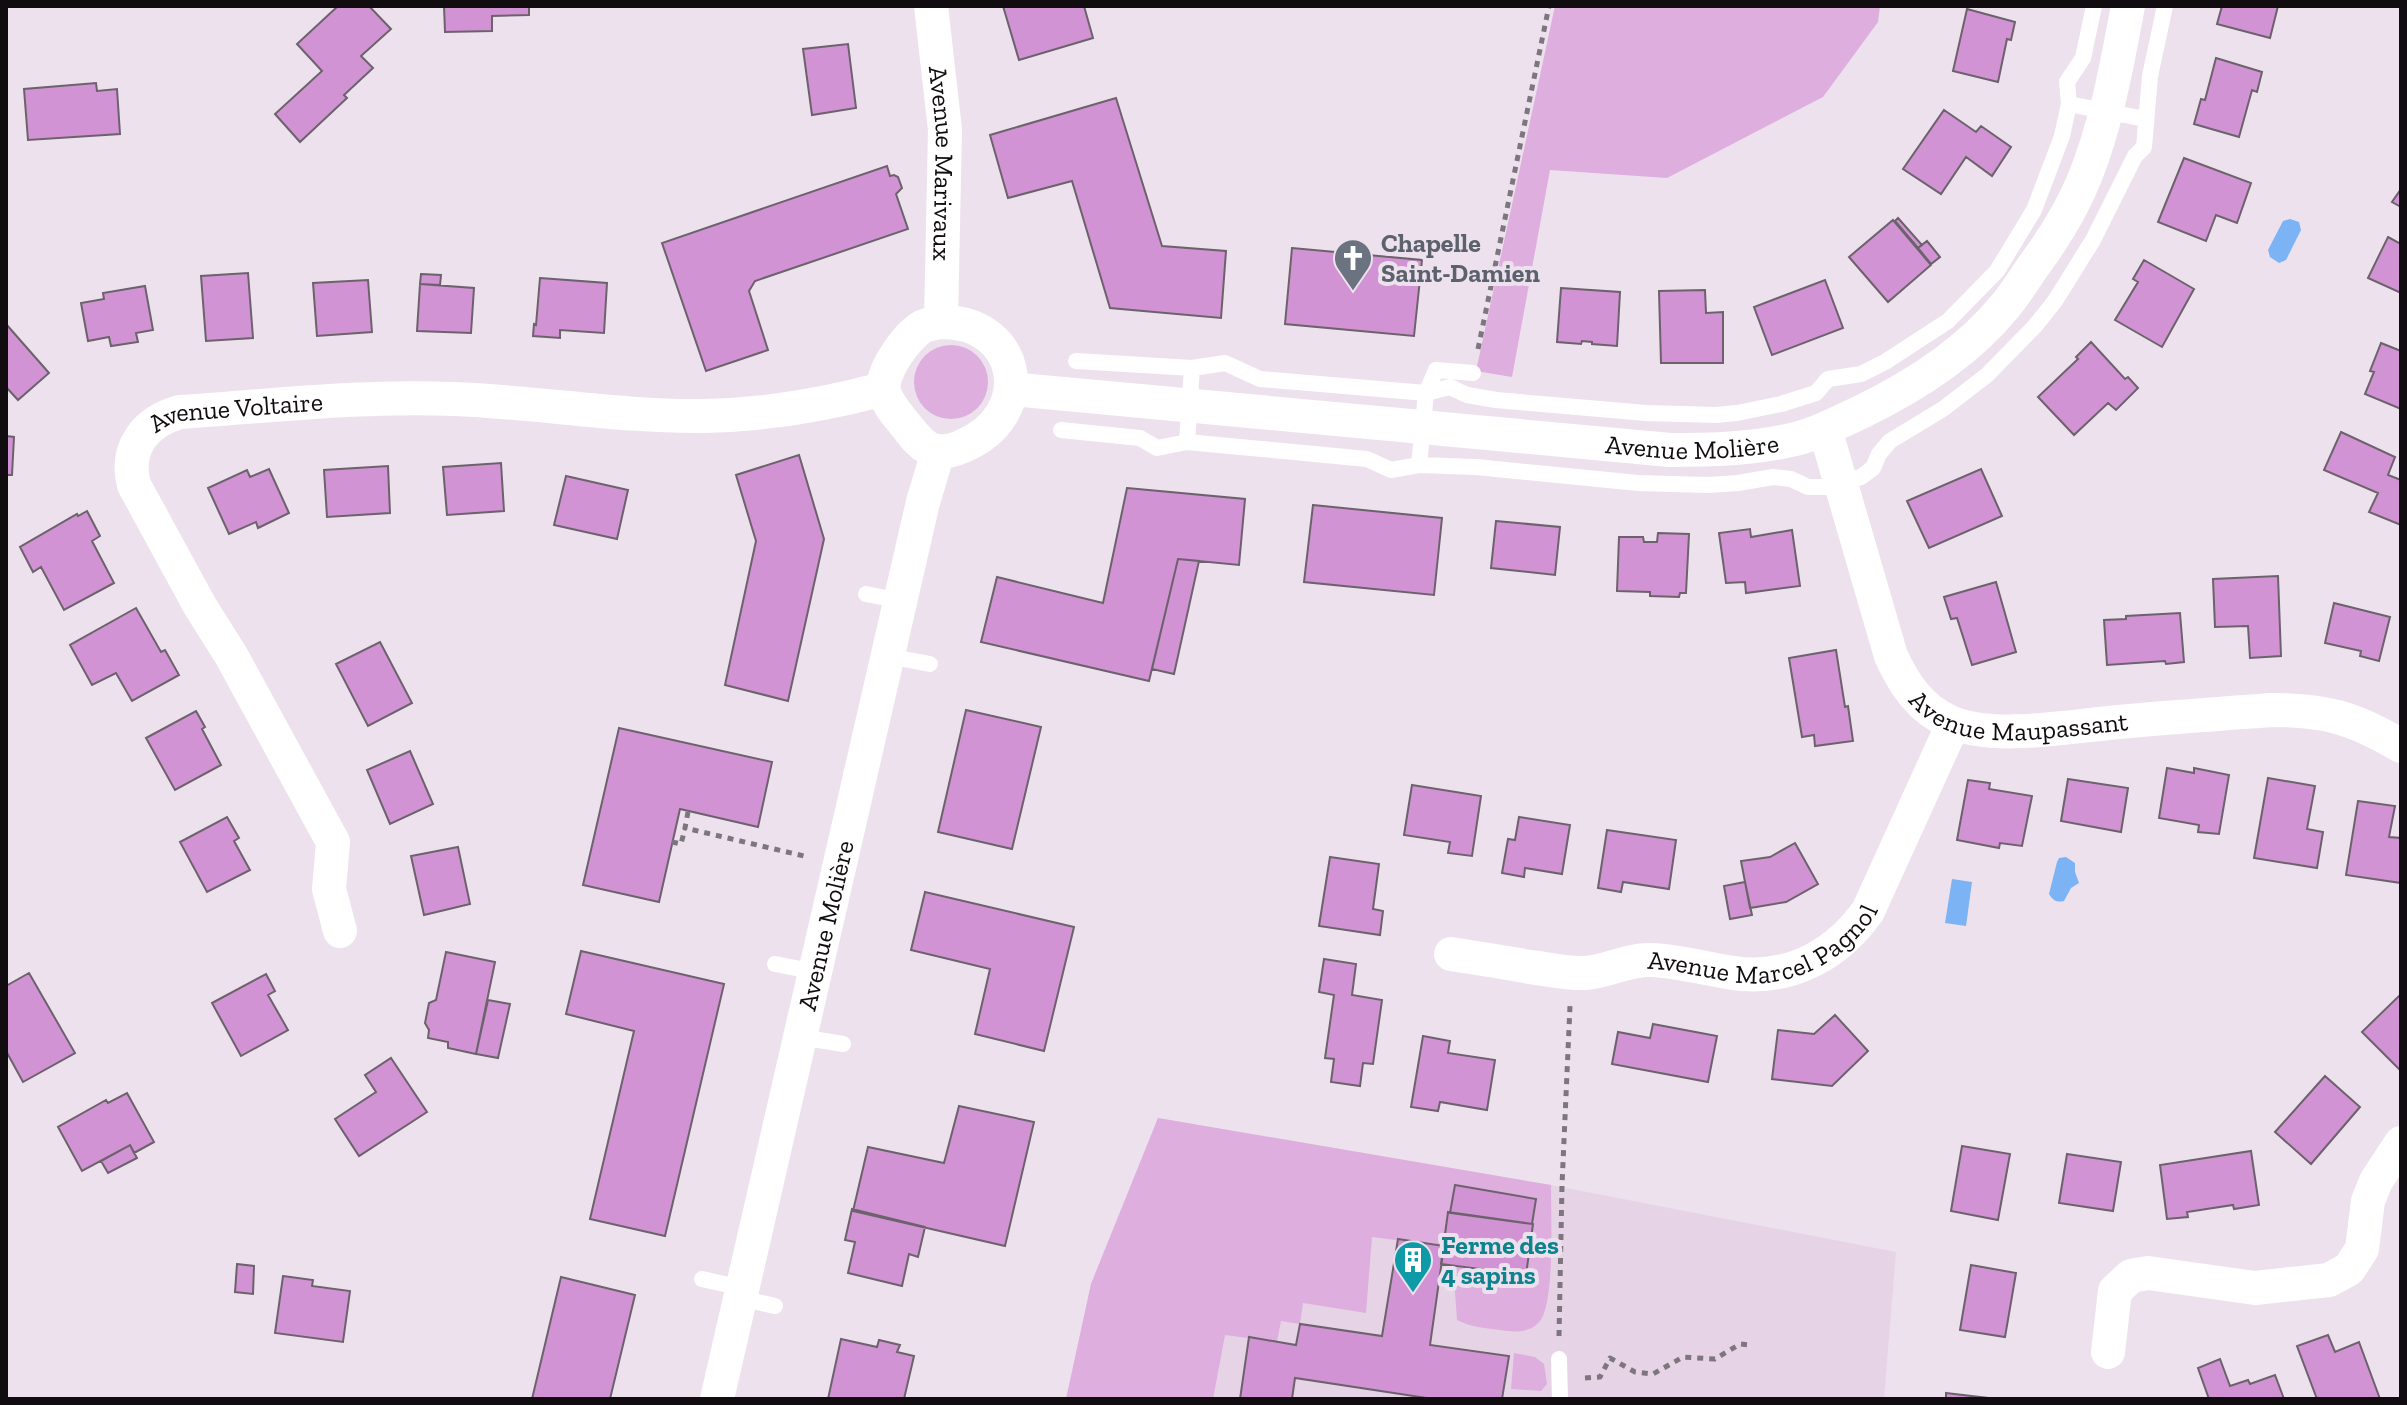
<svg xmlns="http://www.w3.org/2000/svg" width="2407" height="1405" viewBox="0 0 2407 1405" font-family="'Zilla Slab',serif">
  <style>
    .built { fill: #e6d4e6 }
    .green { fill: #ddaede }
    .water { fill: #7bb3f5 }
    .building { fill: #d193d3; stroke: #6c626c; stroke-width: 2 }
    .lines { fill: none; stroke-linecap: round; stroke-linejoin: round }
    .path { stroke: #7e767e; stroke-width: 5; stroke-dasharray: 6 6; stroke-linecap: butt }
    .service { stroke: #fff; stroke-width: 16 }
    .minor { stroke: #fff; stroke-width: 34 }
    .labels { text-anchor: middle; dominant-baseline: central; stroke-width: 8; stroke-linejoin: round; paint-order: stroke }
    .street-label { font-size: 26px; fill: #100c10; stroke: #ede1ed }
    .worship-label { font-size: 26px; font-weight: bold; fill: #5b616d; stroke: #ede1ed; text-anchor: start }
    .culture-label { font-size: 26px; font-weight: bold; fill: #0d838f; stroke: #ede1ed; text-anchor: start }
  </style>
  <rect width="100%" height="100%" fill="#ede1ed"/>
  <path class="built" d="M1158,1118L1551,1185L1896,1252L1884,1399H1066L1091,1284Z"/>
  <path class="green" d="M1555,6H1880L1878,22L1823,97L1667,178L1550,170L1512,377L1476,371Z
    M914 382a37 37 0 1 1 74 0a37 37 0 1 1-74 0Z
    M1158,1118L1551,1185C1551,1212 1555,1303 1540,1321C1529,1334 1514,1332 1499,1330C1485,1328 1470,1327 1457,1320L1453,1265L1526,1275L1536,1199L1456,1185L1444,1246L1372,1237L1366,1313L1303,1303L1300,1324L1281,1321L1277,1342L1225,1335L1213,1399H1066L1091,1284Z
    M1514,1353L1535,1357L1544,1364L1547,1384L1541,1391L1511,1389Z"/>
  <path class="water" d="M2290,219L2299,222L2301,230L2286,260L2279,263L2270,257L2268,250L2283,221Z
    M2066,857L2075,863V872L2079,883L2071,888L2064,901C2056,903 2053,900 2049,894L2057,862L2059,858Z
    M1952,879L1972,882L1966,926L1945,923Z"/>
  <path class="building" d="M338,6H369L391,29L361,56L373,68L344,95L347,98L300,142L275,114L322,71L297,44Z
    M444,6H529V15L492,16V31L445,32Z
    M1003,6H1084L1093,38L1019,60Z
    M2222,6H2278L2270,38L2217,24Z
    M1967,9L2015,22L2011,40L2007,39L1998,82L1953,71Z
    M848,44L856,108L812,115L803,49Z
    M2216,58L2262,72L2257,92L2252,90L2239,137L2194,124L2201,99L2205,100Z
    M96,83L97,91L117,89L120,134L28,140L24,89Z
    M1116,98L1162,246L1226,251L1221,318L1110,308L1072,181L1008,198L990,135Z
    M1944,110L1976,132L1981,126L2011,147L1992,176L1966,157L1941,194L1903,169Z
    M2184,158L2251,183L2237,223L2216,215L2206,241L2158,222Z
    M887,166L890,176L894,175L898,177L902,188L896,194L908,229L755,281L749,291L768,350L706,371L662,243Z
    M2401,189V207L2392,202Z
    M1898,218L1922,245L1918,248L1895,221Z
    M1893,220L1931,265L1888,302L1849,257Z
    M2388,237L2401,244V293L2368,278Z
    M1927,241L1940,257L1931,264L1918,248Z
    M1292,248L1422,260L1414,336L1285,324Z
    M2144,260L2194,289L2162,347L2115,320L2138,282L2133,279Z
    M248,273L253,338L206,341L201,276Z
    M421,274L441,275L440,285L420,284Z
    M540,278L607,283L604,333L560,330V338L533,336L534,324L536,325Z
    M368,280L372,332L317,336L313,283Z
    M1825,280L1843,328L1772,355L1754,307Z
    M420,284L474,288L471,333L417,331Z
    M145,286L153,330L136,333L138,342L111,346L109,337L88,341L81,303L104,299L103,293Z
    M1561,288L1620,292L1617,346L1592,344V342L1582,341L1581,344L1557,342Z
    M1705,290L1706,313L1723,312V363H1661L1659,291Z
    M6,324L49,373L18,400L6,387Z
    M2091,342L2125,379L2128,377L2138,388L2116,410L2108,403L2074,435L2038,397L2078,359L2076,357Z
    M2381,343L2401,351V409L2365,394L2374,372L2370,371Z
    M2341,432L2395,457L2388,475L2401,480V525L2369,512L2378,493L2324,470Z
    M6,436L14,437L12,475H7L6,490Z
    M799,455L824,539L788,701L725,685L756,541L736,475Z
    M501,463L504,511L447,515L443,467Z
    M388,466L390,513L327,517L324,470Z
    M269,469L289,513L258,528L256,522L229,534L208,488L247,470L250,477Z
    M1981,469L2002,516L1929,548L1907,501Z
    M566,476L628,490L617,539L554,525Z
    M1127,488L1245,499L1239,565L1178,559L1149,681L981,642L997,577L1103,603Z
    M1313,505L1442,518L1434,595L1304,582Z
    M87,511L100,536L92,541L114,583L64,610L41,567L33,572L20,547L77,514L78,516Z
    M1496,521L1560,527L1555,575L1491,568Z
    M1750,529L1751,537L1792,530L1800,586L1746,593L1745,582L1726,583L1719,533Z
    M1658,533L1689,534L1686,593H1680L1679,597L1650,596V592L1617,591L1619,537H1643L1644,542H1657Z
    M1178,559L1199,561L1174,674L1152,669Z
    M2278,576L2281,656L2250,658L2248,626L2215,627L2213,579Z
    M1996,582L2016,652L1972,665L1957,618L1951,619L1944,597Z
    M2334,603L2390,617L2379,661L2360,656L2361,651L2325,643Z
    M136,608L161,652L165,650L179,675L132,701L116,673L92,685L70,645Z
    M2180,613L2184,662L2166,664L2165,661L2107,665L2104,620L2126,619V616Z
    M380,642L412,703L368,726L336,664Z
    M1836,650L1845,707L1848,706L1853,741L1815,746L1814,735L1802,737L1789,658Z
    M966,710L1041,727L1012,849L938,832Z
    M196,711L205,727L202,729L221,765L175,790L146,738Z
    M619,728L772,762L758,827L680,809L659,902L583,885Z
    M410,751L433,804L390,824L367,770Z
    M2167,768L2194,773V768L2229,775L2219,834L2198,832L2199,825L2159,818Z
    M2268,778L2315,786L2307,829L2323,832L2317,868L2254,858Z
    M2068,779L2128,788L2121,832L2061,821Z
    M1968,780L1990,783L1989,789L2032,796L2022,846L2000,843L1999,848L1957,840Z
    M1412,785L1481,796L1472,856L1448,853L1450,842L1404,835Z
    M2358,801L2395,806L2389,837L2401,838V883L2346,875Z
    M227,817L239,838L234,841L250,870L207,892L180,842Z
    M1519,817L1570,825L1562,874L1525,868L1524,877L1502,873L1508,839L1515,840Z
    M1607,830L1676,840L1669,889L1623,882L1621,892L1598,888Z
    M1795,843L1818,884L1786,902L1750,908L1741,861L1770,857Z
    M458,847L470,904L424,915L411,856Z
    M1330,857L1379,864L1373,909L1383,911L1380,935L1319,926Z
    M1745,882L1752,915L1730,919L1724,886Z
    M925,892L1074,927L1044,1051L975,1034L990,969L911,950Z
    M581,951L724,984L665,1236L590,1219L634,1031L566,1014Z
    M446,952L495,962L476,1054L448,1048V1042L428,1038L429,1030L425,1023L429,1003L436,1000Z
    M1324,959L1356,964L1352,995L1382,1000L1373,1064L1363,1063L1360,1086L1331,1082L1334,1059L1325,1058L1334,995L1319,992Z
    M29,973L75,1053L23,1082L6,1051V986Z
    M266,974L275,991L268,995L288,1030L241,1056L212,1003Z
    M2401,994V1071L2362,1032Z
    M488,1000L510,1004L498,1058L476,1054Z
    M1835,1015L1868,1051L1832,1086L1772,1079L1778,1030L1814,1034Z
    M1653,1024L1717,1036L1708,1082L1612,1064L1618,1032L1650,1038Z
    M1423,1036L1450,1041L1448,1053L1495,1060L1487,1110L1440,1102L1438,1111L1411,1107Z
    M391,1058L427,1112L359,1156L335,1119L376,1092L365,1075Z
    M2325,1076L2360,1107L2311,1164L2275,1132Z
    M127,1093L154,1142L134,1153L130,1145L82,1171L58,1127L106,1100L108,1103Z
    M959,1106L1034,1122L1005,1246L853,1211L868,1147L944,1163Z
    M130,1145L137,1158L108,1173L101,1161Z
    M1962,1146L2010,1154L1998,1220L1951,1211Z
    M2251,1151L2259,1205L2234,1209L2233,1205L2187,1212L2188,1217L2167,1219L2160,1165Z
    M2067,1154L2121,1162L2113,1211L2059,1203Z
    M1455,1185L1536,1199L1532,1224L1450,1213Z
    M852,1209L925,1227L918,1257L909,1254L902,1286L848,1273L855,1242L845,1240Z
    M1448,1212L1533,1224L1526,1275L1441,1264Z
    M1398,1239L1444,1246L1430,1345L1509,1356L1502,1399H1433L1295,1378L1292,1399H1240L1249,1337L1296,1345L1300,1324L1382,1336Z
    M237,1264L254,1266L253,1294L235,1292Z
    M1971,1265L2016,1273L2005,1337L1960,1330Z
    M283,1276L313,1280L312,1286L350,1291L343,1342L275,1333Z
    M561,1277L635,1295L610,1399H532Z
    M2328,1335L2335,1352L2359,1342L2380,1399H2317L2297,1346Z
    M841,1339L877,1347L879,1340L900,1345L897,1352L914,1356L904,1399H828Z
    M2220,1359L2230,1386L2248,1380L2250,1384L2275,1375L2284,1399H2209L2198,1368Z
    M1946,1393L1988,1398V1399H1946Z"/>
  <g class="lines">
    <path class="path" d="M1478,349L1549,6
      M688,812L685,828L804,856
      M672,842L681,844L685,828
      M1559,1336L1562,1185L1570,1006
      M1585,1378L1600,1377L1610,1358L1635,1372L1653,1374L1683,1357L1715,1359L1740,1344L1751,1345"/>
    <path class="service" d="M2069,104L2145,119
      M1076,361L1192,368L1225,363L1260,379L1426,393L1450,387L1467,395L1496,400L1646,413L1716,415L1737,413L1781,404L1816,393L1828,379L1861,374L1885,362L1948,321L1997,271L2034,210L2062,136L2069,104L2067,82L2083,58L2094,6
      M1061,430L1140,438L1157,448L1187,442L1367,459L1391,470L1419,465L1476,467L1638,483L1708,485L1738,483L1773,477L1791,479L1808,487H1827L1861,477L1873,468L1879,454L1890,441L1943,409L1987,375L2035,326L2055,301L2093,240L2135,156L2144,147L2150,76L2165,6
      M1187,442L1192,368
      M1419,465L1426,393L1436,370L1473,373
      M866,594L901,601
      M888,656L930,664
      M775,964L816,972
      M801,1037L843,1044
      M702,1279L742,1288
      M740,1298L775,1306
      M1559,1359L1560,1399"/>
    <g class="minor">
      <path id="s1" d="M931,6L945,130L941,322"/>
      <path d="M941,322C1022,321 1037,415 963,446C952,451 939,454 928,448C917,442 911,431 903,422C896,413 887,403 884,391C880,372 908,334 924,326C929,324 936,323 941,322Z"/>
      <path id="s2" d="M1011,389L1670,450C1711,450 1751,449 1791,440C1815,435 1837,423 1859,413C1913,387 1967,353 2005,306C2017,292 2026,276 2037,261C2056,235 2073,207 2085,177C2107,122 2117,64 2128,6"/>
      <path id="s3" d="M1825,429L1891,656C1904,684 1920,709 1950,722C1994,741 2071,726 2119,722C2169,717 2220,714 2271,710C2326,710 2354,718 2401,746"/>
      <path id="s4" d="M340,931L329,889L333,842L232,657L200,606L134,485C124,448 146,421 180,412C271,406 363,395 454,399C537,402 620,417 703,416C764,415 824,405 883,389"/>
      <path id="s5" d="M1451,954C1477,958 1503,962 1530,967C1548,969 1566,974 1585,973C1607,972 1628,959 1651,960C1681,961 1712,971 1742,974C1795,978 1838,953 1868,911L1953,724"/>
      <path d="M2108,1352L2115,1291L2131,1276L2148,1273L2255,1288L2329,1280L2349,1269L2362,1249L2368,1201L2376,1181L2401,1143"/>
      <path id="s6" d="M717,1399L923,502L938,452"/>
    </g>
  </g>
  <defs>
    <symbol id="church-pin" viewBox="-11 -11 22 30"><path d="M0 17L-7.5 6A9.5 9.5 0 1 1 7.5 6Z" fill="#6b7280" stroke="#ede1ed"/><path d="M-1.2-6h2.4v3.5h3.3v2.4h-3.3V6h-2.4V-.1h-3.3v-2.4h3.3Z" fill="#fff"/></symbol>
    <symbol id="building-pin" viewBox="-11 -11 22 30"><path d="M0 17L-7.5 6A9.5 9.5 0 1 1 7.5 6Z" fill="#0f9aa8" stroke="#ede1ed"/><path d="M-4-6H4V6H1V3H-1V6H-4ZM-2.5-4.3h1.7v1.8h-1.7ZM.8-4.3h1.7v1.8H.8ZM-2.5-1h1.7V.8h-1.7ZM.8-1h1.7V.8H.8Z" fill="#fff"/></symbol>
  </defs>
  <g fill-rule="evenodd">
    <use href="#church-pin" x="1331" y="236" width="44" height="60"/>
    <use href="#building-pin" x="1391" y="1238" width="44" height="60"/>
  </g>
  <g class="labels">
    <g class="street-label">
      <text stroke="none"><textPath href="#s1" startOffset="158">Avenue Marivaux</textPath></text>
      <text stroke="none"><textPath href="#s4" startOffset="652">Avenue Voltaire</textPath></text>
      <text stroke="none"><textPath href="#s2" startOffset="684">Avenue Molière</textPath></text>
      <text stroke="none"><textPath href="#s3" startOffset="394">Avenue Maupassant</textPath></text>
      <text stroke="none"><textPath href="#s6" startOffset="486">Avenue Molière</textPath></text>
      <text stroke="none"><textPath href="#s5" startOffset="324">Avenue Marcel Pagnol</textPath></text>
    </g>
    <g class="worship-label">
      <text x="1381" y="243">Chapelle<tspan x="1381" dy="30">Saint-Damien</tspan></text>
    </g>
    <g class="culture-label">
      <text x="1441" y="1245">Ferme des<tspan x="1441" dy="30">4 sapins</tspan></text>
    </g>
  </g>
  <rect width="2407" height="1405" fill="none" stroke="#100c10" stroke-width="16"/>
</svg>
